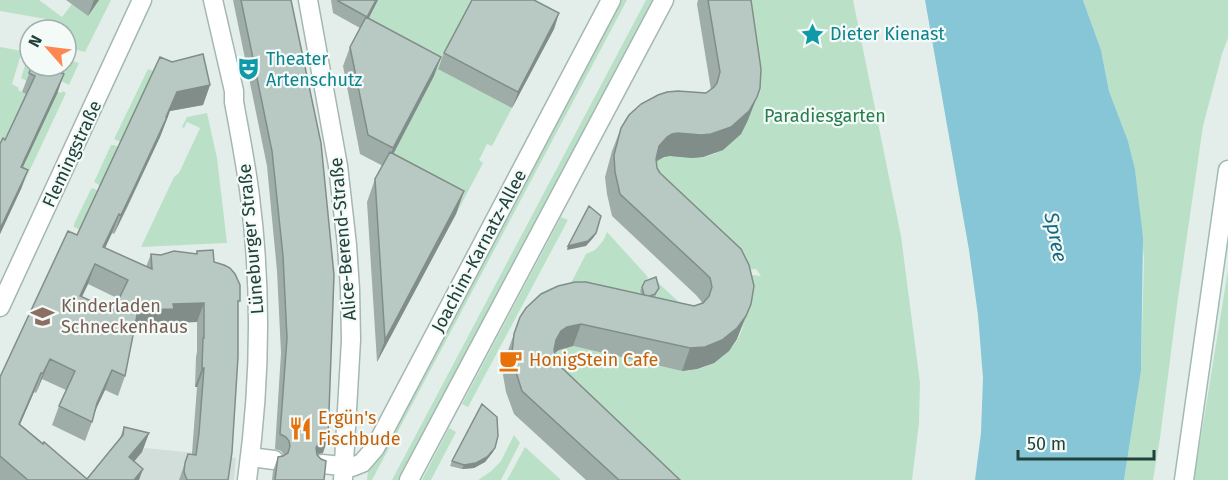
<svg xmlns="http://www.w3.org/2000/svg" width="1228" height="480" viewBox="0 0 1228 480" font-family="'Fira Sans',sans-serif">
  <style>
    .built { fill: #d1ded9 }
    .green { fill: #bae1c7 }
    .water { fill: #86c6d7 }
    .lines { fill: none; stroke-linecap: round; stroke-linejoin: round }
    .street-casing { stroke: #a5b7b2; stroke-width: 21 }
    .secondary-casing { stroke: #a0bbb3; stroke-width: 21 }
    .street { stroke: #fff; stroke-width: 18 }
    .secondary { stroke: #fff; stroke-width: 18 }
    .wall { fill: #9eada8; fill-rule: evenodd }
    .shaded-wall { fill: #818d88 }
    .building { fill: #b8c9c3; stroke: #818d88; stroke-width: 1.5; fill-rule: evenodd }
    .labels { text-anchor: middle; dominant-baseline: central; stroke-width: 4.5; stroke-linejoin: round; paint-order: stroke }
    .culture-label { font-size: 18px; fill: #0d838f; stroke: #f4faf7; text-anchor: start }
    .park-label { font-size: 18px; fill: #277c4d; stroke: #f4faf7 }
    .street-label { font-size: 18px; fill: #21413b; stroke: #f4faf7 }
    .education-label { font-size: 18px; fill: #785e54; stroke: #f4faf7; text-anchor: start }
    .food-label { font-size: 18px; fill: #c56008; stroke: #f4faf7; text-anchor: start }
    .water-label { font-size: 20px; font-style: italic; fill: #156983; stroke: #f4faf7 }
  </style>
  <rect width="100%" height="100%" fill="#e3eeea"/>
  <path class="built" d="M145,448L226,456L236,458L234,480H126L122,476Z"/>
  <path class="green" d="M0,0H39L62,17L72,4L88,16L99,0H111L85,52L66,47V30H44L46,19L0,11Z
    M378,0H474L438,68L512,108L492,146L487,144L479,160L483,163L456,214L382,175L434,76L359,37Z
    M618,0H627L372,480H367L368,470Z
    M646,0H655L400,480H392Z
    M741,0H853L901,236L920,383L919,423L912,480H648L547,381L553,354C559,349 565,348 573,346L682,371C688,370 695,370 701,368C722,362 742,342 744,320C745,309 742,297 741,286L752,275L761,276L756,269L744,270L652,196L654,163C666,153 677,157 691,158C718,159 736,142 748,120Z
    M1083,0H1228V38L1222,54L1203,126L1178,298L1160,438L1153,480H1124L1141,371L1144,258L1135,169L1128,141L1109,91L1101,50Z
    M0,47L22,51L12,84L19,88L18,90L28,95L0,155Z
    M30,49V66H34L27,81L21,78Z
    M66,59L79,63L69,85L59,80L49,66H66Z
    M148,69L166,76L123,143L114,139Z
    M55,90L61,93L63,91L66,93L21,189L14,186L57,94Z
    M207,113L217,158L227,243L141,247L174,177L179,173L200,128L187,122L184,128L182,127L187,117Z
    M111,145H114L121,148L102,187L94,182Z
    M93,188L100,192L82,231L74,227V224L91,189Z
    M561,217L568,220L468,407L462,404Z
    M607,232L648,277L636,299L571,283L586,254L595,250L603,241Z
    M1228,270V480H1194Z
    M656,281L678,301L674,308L654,299Z
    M449,428L456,432L431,480H422Z
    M514,435L520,443L501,480H478L490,472L501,461Z
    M525,447L561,480H507Z"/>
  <path class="water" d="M925,0H1083L1101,50L1109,91L1128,141L1135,169L1143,238L1141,371L1124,480H975L981,433L983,378L978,315L969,250Z"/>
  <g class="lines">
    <defs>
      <path id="street" d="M213,0L234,91V102C240,134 246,165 250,197C262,291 260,387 247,480
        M308,0L338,166L347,245L350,289L351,340L343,480
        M0,307L142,0
        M250,457L274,460
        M322,464L352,467L362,463L375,448L611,0
        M409,480L664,0"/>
      <path id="secondary" d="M1184,480L1228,170"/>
    </defs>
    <use href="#street" class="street-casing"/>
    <use href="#secondary" class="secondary-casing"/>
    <use href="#street" class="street"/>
    <use href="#secondary" class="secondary"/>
  </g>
  <path class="wall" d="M66,0H99L88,16Z
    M233,0H291L323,453L317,454L324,480H272L273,471L278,457L284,455L281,451L275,449L281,353L277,271L267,166Z
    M331,0H378L369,18L434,76L393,154L464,191L456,214L377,362L367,202L375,179L383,166L360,154L343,66L350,47L360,28L333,13Z
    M698,0H751L748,120L741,134L723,150L703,157L692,158L670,156L664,157L656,162L657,168L660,173L741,249L737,339L729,351L714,363L697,369L682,371L573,346L559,350L554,353L556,359L560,366L680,480H586L514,414L506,392L503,375L506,356L520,317L641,294L640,291L642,287L657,292L655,297L694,306L702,303L701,301L696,295L612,216L607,194L605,177L612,151L621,128L706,93L711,90L697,4Z
    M559,13L554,29L512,108L438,69L444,53Z
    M160,57L210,85L203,105L170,111L160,137L127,208L114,234L112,233L105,248L146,267L151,254L161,255L196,254L197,251L214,262L238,307L228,480H179L188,454H192V453L197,387H195L196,357L197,352V322L168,323L167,328L134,330L125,376L118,396L105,390L94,412L92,422L85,441L52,425L59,406L66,390L42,379L36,393L34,392L20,424L87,479L120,438L124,427L149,433L142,452L134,461L139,480H0V377L77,235ZM88,284L119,299L113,311L82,297Z
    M32,66H66L57,94L23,167L28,170L21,189L0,234V144L5,140L26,94L22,92Z
    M493,452L485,462L474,468L462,469L450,466L452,461Z"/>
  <path class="shaded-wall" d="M94,0H99L88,16Z
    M376,0H378L363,29L367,17Z
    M559,13L554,29L512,108L518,92Z
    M441,57L434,76L386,168L393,148Z
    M64,74L57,94L14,186L21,167Z
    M210,85L203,105L170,111L160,137L114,234L121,215L177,92Z
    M757,97L748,120L741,134L723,150L703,157L692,158L670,156L664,157L658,160L651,169L659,146L667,137L672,134L678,133Z
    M28,170L21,189L0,234V229Z
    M464,191L456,214L377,362L385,340Z
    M119,214L112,233L96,267L103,247Z
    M596,233L594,237L586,246L567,250L568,246Z
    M95,264L88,284L73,315L80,296Z
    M204,303L197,322L168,323L167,328L131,330L138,310L173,304Z
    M751,304L737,339L729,351L714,363L697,369L682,371L690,348Z
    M581,324L573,346L559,350L553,354L556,340L561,331L567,327Z
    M50,359L42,379L36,393L43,373Z
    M202,368H204L197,387H195Z
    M112,370L105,390L90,422L97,403Z
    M41,373L34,392L12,443L19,424Z
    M149,433L142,452L122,476L129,457Z
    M328,438L323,453L317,454L313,457L319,442L322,440Z
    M495,448L493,452L485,462L474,468L462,469L464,465Z
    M143,469L139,480H134Z"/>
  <path class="building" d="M241,0H291L321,143L334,275L328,438L322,440L319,442L316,448L317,455L321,459L326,461L324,480H275L278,457L283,456L288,453L290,446L289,441L286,437L280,434L287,338L283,256L272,151Z
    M338,0H376L367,17L338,1Z
    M472,0H534L559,13L518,92L444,53Z
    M708,0H751L761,69L760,88L757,97L749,111L731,127L711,134L701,135L678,133L672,134L667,137L659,146L656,159L657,168L660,173L741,249L749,265L754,286L751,304L746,316L737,328L722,340L705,347L690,348L581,324L567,327L561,331L556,340L554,350L556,359L560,366L680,480H619L522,391L515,369L512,353L514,334L520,317L526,308L541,294L558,286L575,282H586L694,306L703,303L709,296L712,287L710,278L704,272L620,194L615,172L614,155L621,128L629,115L641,104L658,95L667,92L678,91L706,93L714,87L717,83L720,72Z
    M366,17L441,57L393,148L368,135L350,47Z
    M66,51L70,53L66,62Z
    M203,54L210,85L177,92L166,117H167L134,188L121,215L119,214L103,247L152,269L151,254L161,255L174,251L197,254V251L213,250L214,262L224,265L230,268L235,274L240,285V301H238V357L232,452L228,480H187L184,472L185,463L188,454L196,455L199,433L204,368H202L203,338H204V303L173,304L174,309L138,310L125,376L112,370L97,403L92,422L59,406L75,371L50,359L43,373H41L19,424L43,444L44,442L87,479L123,435L124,427L149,433L129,457L143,469L134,480H28L0,456V377L68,231L77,235L160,57L172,62ZM95,264L128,280L113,311L80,296Z
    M32,66H64L61,73L64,74L21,167L28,170L0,229V144L3,138L5,140L35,76L29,73Z
    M390,152L464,191L385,340L375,179Z
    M589,206L601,216L596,233L588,241L568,246Z
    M656,277L659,288L655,294L650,296L644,295L642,287L645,281Z
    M482,404L497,417L498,436L495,448L487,457L476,463L464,465L452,461Z"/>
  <defs>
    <symbol id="sight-bare" viewBox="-9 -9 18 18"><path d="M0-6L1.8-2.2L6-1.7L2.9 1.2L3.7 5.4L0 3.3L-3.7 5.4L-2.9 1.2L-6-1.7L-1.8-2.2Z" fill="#0f9aa8" stroke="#f4faf7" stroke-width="2.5" paint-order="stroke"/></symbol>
    <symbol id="theatre-bare" viewBox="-9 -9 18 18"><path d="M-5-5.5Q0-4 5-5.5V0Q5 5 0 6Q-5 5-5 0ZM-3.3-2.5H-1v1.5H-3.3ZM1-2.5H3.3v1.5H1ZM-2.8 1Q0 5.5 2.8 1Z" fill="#0f9aa8" stroke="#f4faf7" stroke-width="2.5" paint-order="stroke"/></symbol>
    <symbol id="school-bare" viewBox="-9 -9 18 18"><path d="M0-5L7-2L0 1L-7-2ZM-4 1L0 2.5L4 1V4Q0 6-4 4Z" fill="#8d6e63" stroke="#f4faf7" stroke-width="2.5" paint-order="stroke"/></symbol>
    <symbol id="cafe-bare" viewBox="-9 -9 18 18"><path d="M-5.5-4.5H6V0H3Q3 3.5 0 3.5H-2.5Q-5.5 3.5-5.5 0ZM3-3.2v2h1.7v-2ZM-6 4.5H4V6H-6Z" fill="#e8710a" stroke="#f4faf7" stroke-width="2.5" paint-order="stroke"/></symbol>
    <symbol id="restaurant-bare" viewBox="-9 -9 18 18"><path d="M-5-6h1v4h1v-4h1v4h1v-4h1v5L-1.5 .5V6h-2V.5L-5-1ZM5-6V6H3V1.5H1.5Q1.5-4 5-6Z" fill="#e8710a" stroke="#f4faf7" stroke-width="2.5" paint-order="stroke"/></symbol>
  </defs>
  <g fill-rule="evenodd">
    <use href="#sight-bare" x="796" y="18" width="33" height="33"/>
    <use href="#theatre-bare" x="232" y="52" width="33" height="33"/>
    <use href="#school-bare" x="26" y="300" width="33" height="33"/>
    <use href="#cafe-bare" x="494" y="344" width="33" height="33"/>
    <use href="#restaurant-bare" x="284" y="412" width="33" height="33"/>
  </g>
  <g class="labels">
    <g class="culture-label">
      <text x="830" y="34">Dieter Kienast</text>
      <text x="266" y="59">Theater<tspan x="266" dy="21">Artenschutz</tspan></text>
    </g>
    <g class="park-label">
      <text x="825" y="116">Paradiesgarten</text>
    </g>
    <g class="street-label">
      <text transform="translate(72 154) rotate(-65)">Flemingstraße</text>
      <text transform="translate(251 239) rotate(-95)">Lüneburger Straße</text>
      <text transform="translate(343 239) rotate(-95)">Alice-Berend-Straße</text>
      <text transform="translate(479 251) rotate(-62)">Joachim-Karnatz-Allee</text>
    </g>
    <g class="education-label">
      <text x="61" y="306">Kinderladen<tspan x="61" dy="21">Schneckenhaus</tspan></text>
    </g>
    <g class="food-label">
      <text x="529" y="360">HonigStein Cafe</text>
      <text x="318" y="418">Ergün's<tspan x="318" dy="21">Fischbude</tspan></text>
    </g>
    <g class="water-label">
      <text transform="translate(1056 237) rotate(79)">Spree</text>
    </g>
  </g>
  <g transform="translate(48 48) rotate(298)"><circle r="28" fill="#f4faf7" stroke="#a0b0ac" stroke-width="1.5"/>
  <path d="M0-4.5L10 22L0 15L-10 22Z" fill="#fe8751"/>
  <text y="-9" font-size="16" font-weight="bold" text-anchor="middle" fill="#21413b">N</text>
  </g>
  <path d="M1018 450v9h136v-9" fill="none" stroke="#21413b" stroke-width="3"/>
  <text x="1027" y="450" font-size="18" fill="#21413b" stroke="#f4faf7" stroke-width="4.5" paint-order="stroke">50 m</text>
</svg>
